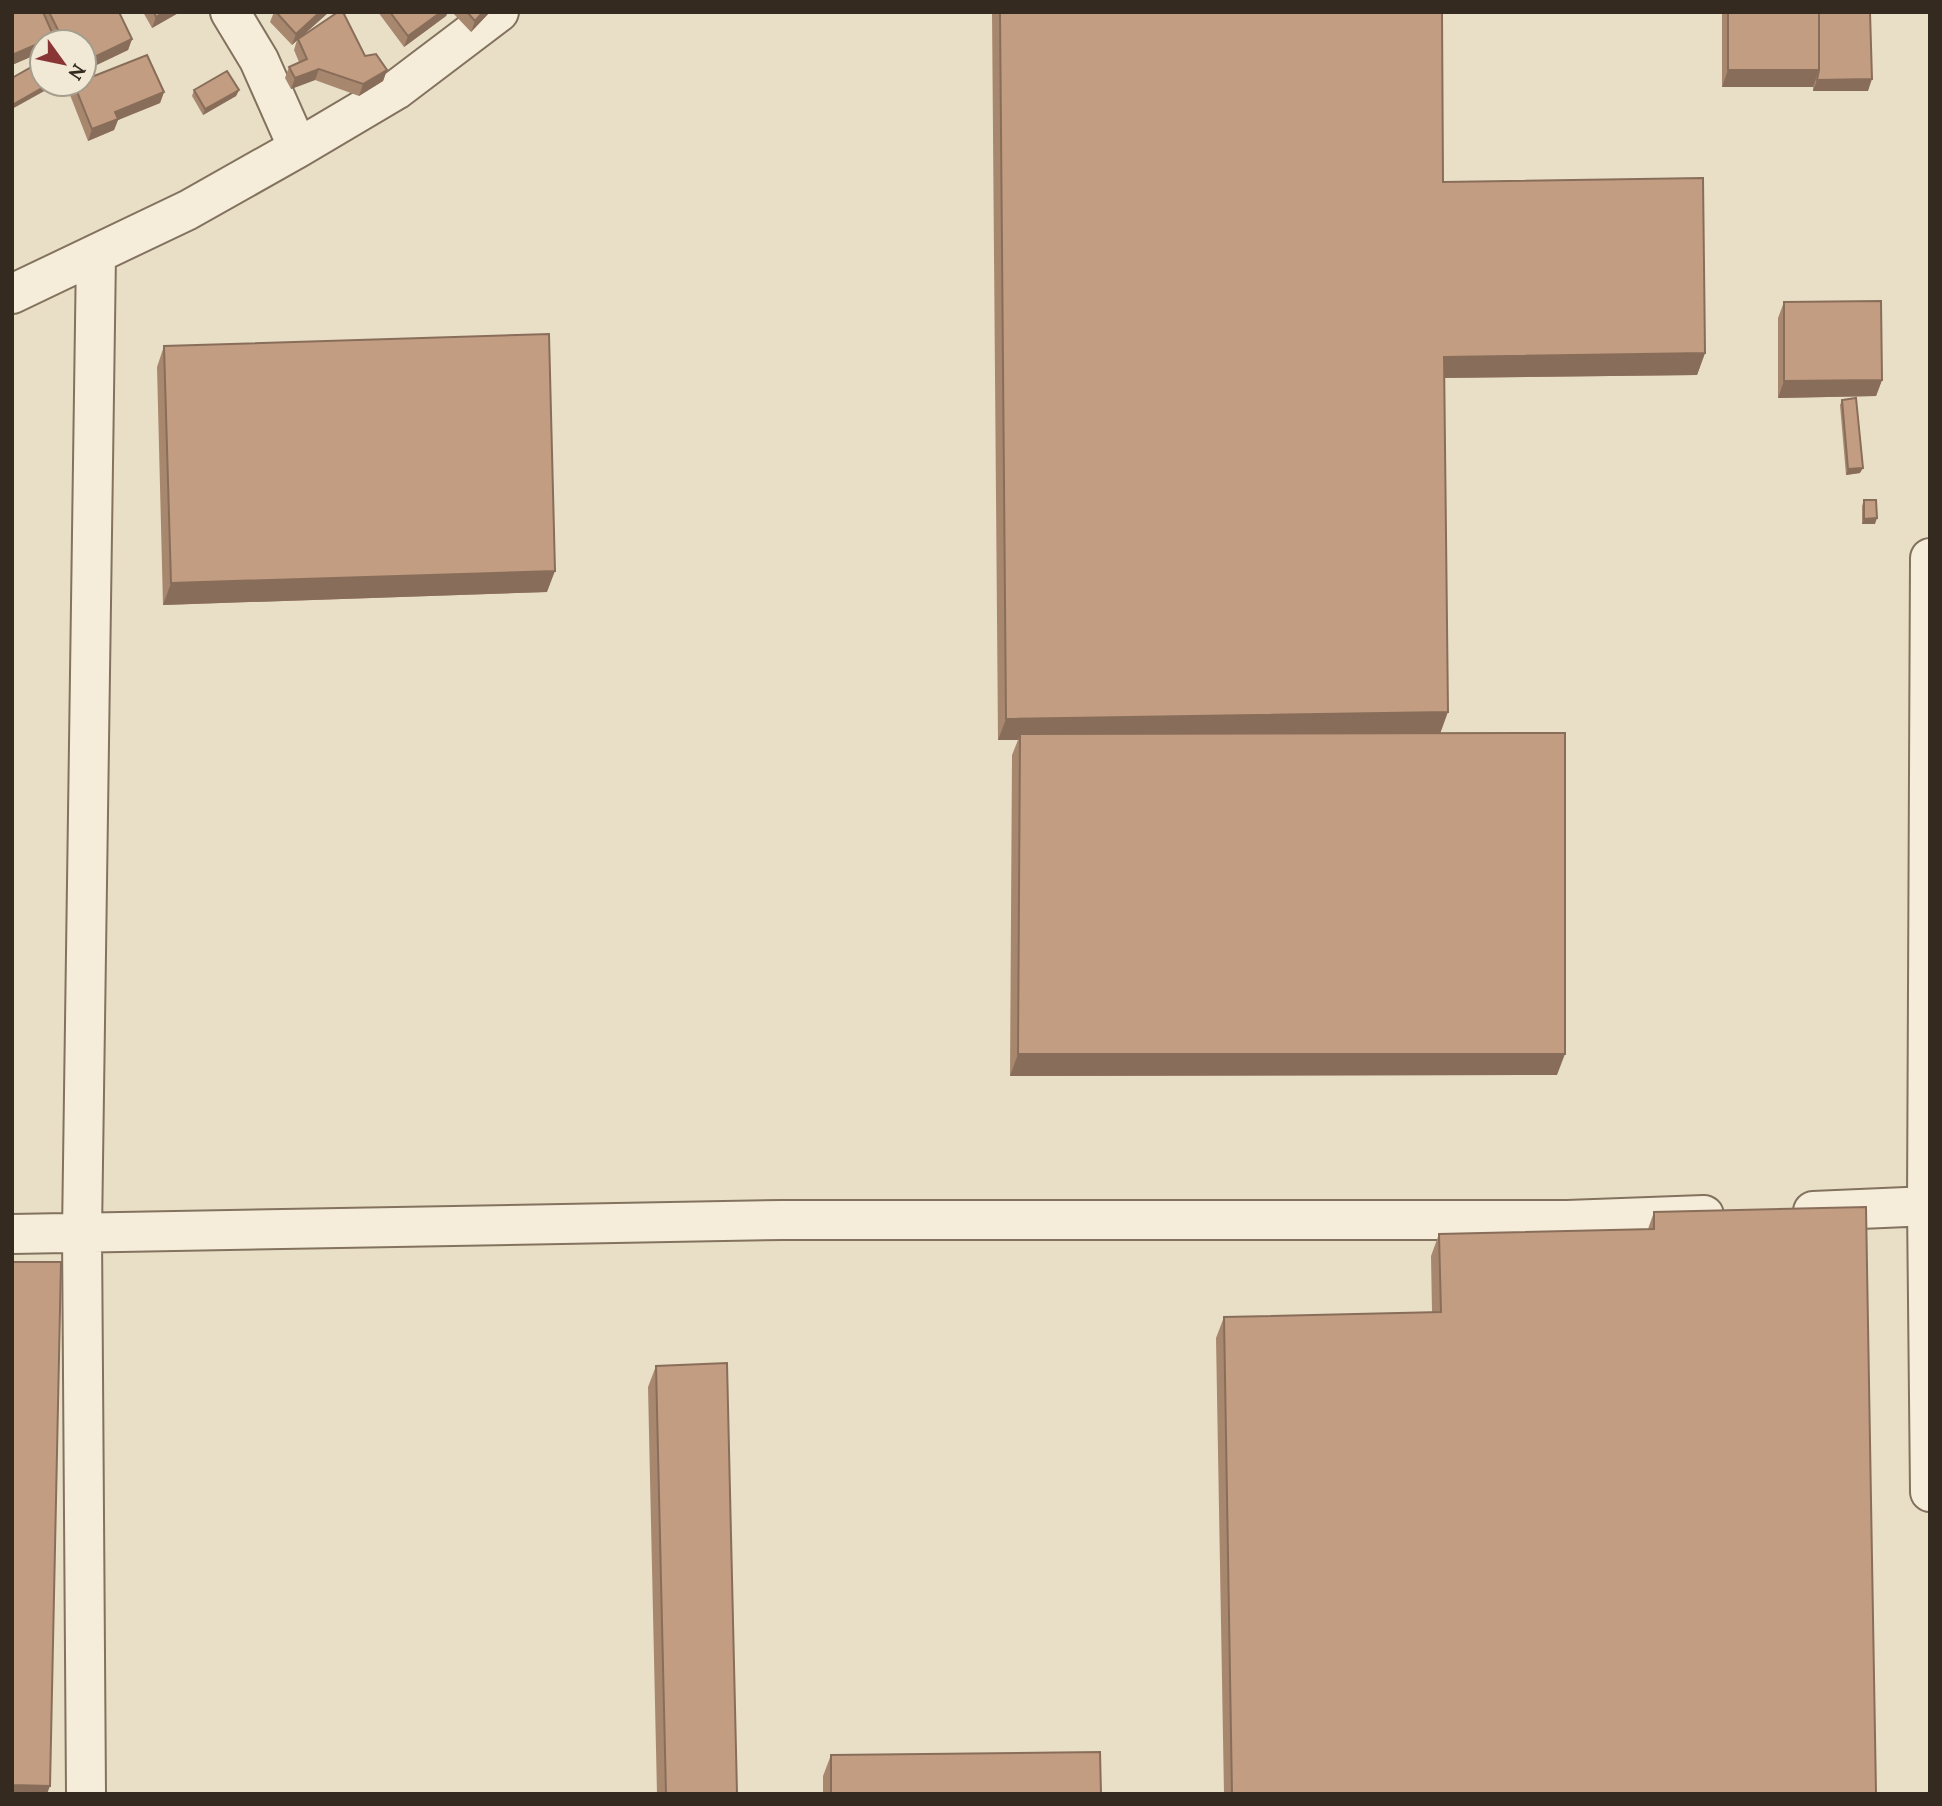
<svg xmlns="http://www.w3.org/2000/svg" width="1942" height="1806" viewBox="0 0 1942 1806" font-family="Lora,serif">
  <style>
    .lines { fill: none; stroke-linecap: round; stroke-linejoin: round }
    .minor-casing { stroke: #82725e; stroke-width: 42 }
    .minor { stroke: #f5edd9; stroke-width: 38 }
    .wall { fill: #a8876f }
    .shaded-wall { fill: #886e5a }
    .building { fill: #c39d81; stroke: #886e5a; stroke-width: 2 }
  </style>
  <rect width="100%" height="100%" fill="#e9dfc7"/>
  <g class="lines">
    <defs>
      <path id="minor" d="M230,12L259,60L298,148
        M12,294L188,210L298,148L396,90L499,12
        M1930,558L1927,1206L1930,1492
        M1813,1211L1930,1206
        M12,1234L782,1220H1567L1704,1215
        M86,1794L82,1233L96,254"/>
    </defs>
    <use href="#minor" class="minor-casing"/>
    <use href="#minor" class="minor"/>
  </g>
  <path class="wall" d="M12,12H119L132,39L128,50L84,71V42H54L53,40L52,42H42V52L12,65Z
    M143,12H180L152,28Z
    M274,12H329L301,37L365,56L387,70L383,81L359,96L315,80L291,89L285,78L289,67L299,62L294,50L297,40L292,45L270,22Z
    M378,12H448L446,16L404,47Z
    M452,12H490L471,32Z
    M992,12H1442L1443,182L1705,353L1697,375L1445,378L1440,733L1557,1075L1010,1076L1012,755L1018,740H998Z
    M1722,12H1870L1868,91H1813V86V87H1722Z
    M74,84L164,92L160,103L118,120L114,130L88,141L70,95Z
    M194,90H239L236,96L203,115L192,96Z
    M1784,302L1882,380L1876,396L1778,398V318Z
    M164,346L547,592L163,605L157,367Z
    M1842,400L1860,473L1846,475L1840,405Z
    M1864,500L1875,524H1862V506Z
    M1654,1212L1876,1794H1224L1216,1338L1224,1317L1432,1312L1431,1256L1439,1234L1648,1229Z
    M656,1366L737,1794H657L648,1387Z
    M831,1755L1101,1794H823V1776Z"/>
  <path class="shaded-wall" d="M164,12H180L152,28L156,17Z
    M320,12H329L292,45L296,34Z
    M441,12H448L446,16L404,47L408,36Z
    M483,12H490L471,32L475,21Z
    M54,37L52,42H43Z
    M132,39L128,50L84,71V62Z
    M42,42V52L12,65V55Z
    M319,69L315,80L291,89L295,78Z
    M387,70L383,81L359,96L363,84Z
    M1728,70H1819L1813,87H1722Z
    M1872,79L1868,91H1813L1817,80Z
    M49,84H57L12,109V105Z
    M239,90L236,96L203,115L205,109Z
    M164,92L160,103L118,120L114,130L88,141L92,129L115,112Z
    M1705,353L1697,375L1437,378L1444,357Z
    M1882,380L1876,396L1778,398L1784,381Z
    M1863,468L1860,473L1846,475L1848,469Z
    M1877,518L1875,524H1862L1864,519Z
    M555,571L547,592L163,605L171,583Z
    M1448,712L1440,734H1020L1018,740H998L1006,719Z
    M1018,1054H1565L1557,1075L1010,1076Z
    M12,1785L50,1786L47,1794H12Z"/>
  <path class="building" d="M12,12H43L54,37L12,55Z
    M49,12H119L132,39L84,62V42H64Z
    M154,12H164L156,17Z
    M276,12H320L296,34Z
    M338,12H343L365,56L376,54L387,70L363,84L319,69L295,78L289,67L307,59L298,39Z
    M390,12H441L408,36Z
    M467,12H483L475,21Z
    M1000,12H1442L1443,182L1703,178L1705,353L1444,357L1448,712L1006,719Z
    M1728,12H1819V70H1728Z
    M1819,12H1870L1872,79L1817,80L1819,70Z
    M147,55L164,92L115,112L118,119L92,129L74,84H84V80Z
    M42,61V84H49L12,105V78Z
    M227,71L239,90L205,109L194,90Z
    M1881,301L1882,380L1784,381V302Z
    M549,334L555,571L171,583L164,346Z
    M1856,398L1863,468L1848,469L1842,400Z
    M1864,500H1876L1877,518L1864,519Z
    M1565,733V1054H1018L1020,734Z
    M1866,1207L1876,1794H1232L1224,1317L1441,1312L1439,1234L1654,1229V1212Z
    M12,1262H61L50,1786L12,1785Z
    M727,1363L737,1794H666L656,1366Z
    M1100,1752L1101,1794H831V1755Z"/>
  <rect width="1942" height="1806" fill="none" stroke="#342a20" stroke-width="28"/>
  <g transform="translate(63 63) rotate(123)"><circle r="33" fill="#f1e9d5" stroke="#a59d8d" stroke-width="2"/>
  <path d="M0-5L12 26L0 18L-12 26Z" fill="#8a3535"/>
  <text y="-10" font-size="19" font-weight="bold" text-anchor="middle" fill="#342a20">N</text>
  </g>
</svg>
